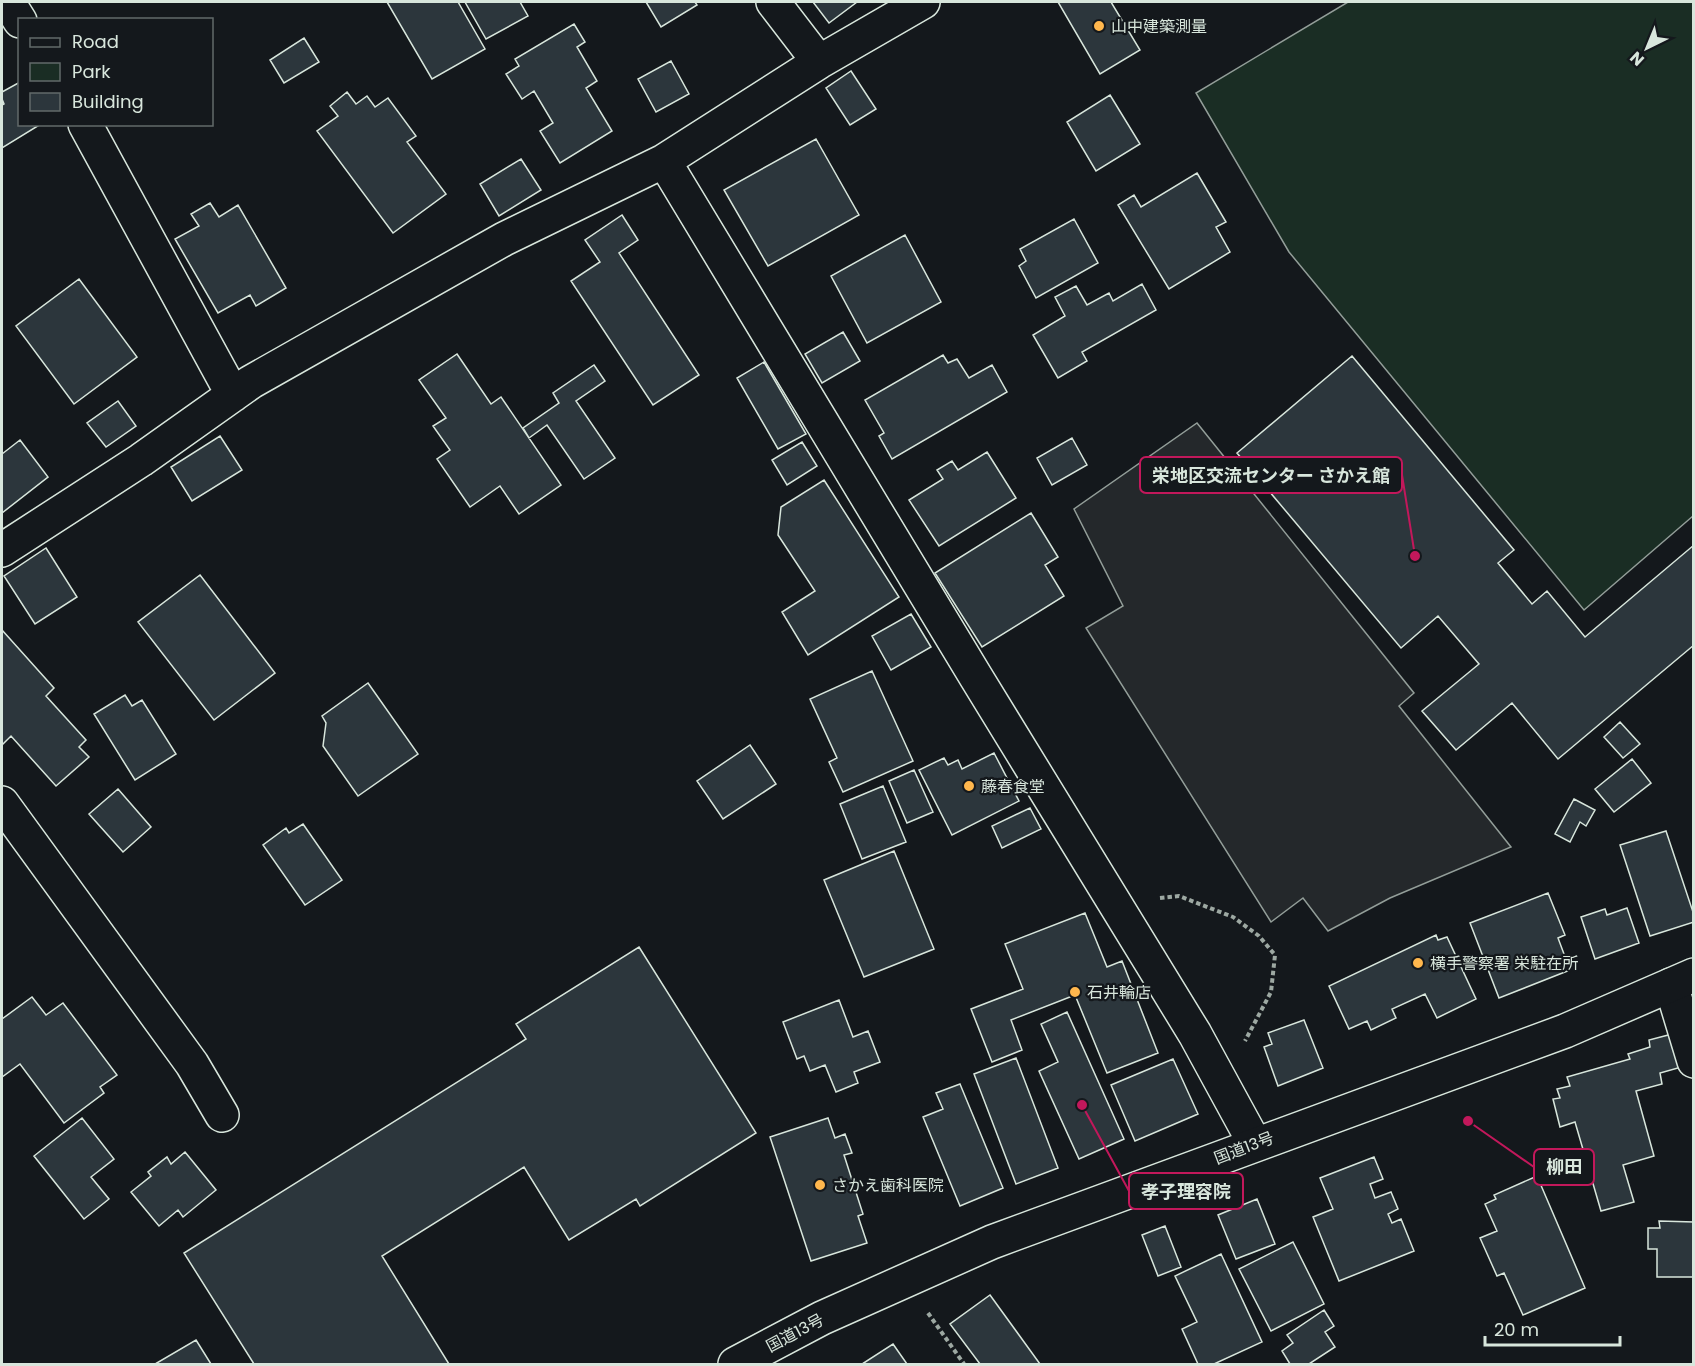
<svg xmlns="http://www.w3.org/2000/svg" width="1695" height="1366" viewBox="0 0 1695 1366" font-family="Poppins,'Noto Sans JP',sans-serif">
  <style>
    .green { fill: #1a2d24; stroke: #939e99; stroke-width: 1.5 }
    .parking { fill: #24282b; stroke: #939e99; stroke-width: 1.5 }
    .building { fill: #2c363c; stroke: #d8e6dc; stroke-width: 1.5 }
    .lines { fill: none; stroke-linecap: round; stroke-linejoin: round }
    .street-casing { stroke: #d8e6dc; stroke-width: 36 }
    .highway-casing { stroke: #d8e6dc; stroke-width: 36 }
    .path { stroke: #9da8a2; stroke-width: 4; stroke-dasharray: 4.5 3; stroke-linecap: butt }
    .street { stroke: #14181c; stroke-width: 33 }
    .highway { stroke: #14181c; stroke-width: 33 }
    .poi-dot { fill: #ffb74d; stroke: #14181c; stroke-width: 2 }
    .labels { text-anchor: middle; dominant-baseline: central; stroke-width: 4.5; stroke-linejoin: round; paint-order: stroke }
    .poi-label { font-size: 16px; fill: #d8e6dc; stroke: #14181c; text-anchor: start }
    .street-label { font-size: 16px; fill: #d8e6dc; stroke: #14181c }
    .leader { fill: none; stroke: #c2185b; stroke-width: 2 }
    .callout-dot { fill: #c2185b; stroke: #14181c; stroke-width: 2 }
    .callout { fill: #14181c; stroke: #c2185b; stroke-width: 2 }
    .callout-label { font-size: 18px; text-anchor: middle; font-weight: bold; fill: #d8e6dc }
  </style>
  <rect width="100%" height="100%" fill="#14181c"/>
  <path class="green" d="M1348,2H1693V516L1584,610L1289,252L1196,93Z"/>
  <path class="parking" d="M1197,423L1414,693L1399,706L1511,847L1390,898L1328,931L1303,898L1271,922L1086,628L1123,606L1074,509Z"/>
  <path class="building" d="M387,2H458L485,49L432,79Z
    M465,2H520L528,16L486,39Z
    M646,2H695L697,5L661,27Z
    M813,2H857L829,23Z
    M1058,2H1111L1140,50L1100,74Z
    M574,24L585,42L577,47L597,81L586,88L612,131L560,163L540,131L553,123L534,91L522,99L506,74L519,66L515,59Z
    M304,38L319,62L284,83L270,60Z
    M671,61L689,94L656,112L638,79Z
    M851,71L876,109L850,125L826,88Z
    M20,82V124H41L2,148V105L4,104L2,99V92Z
    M347,92L356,104L367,96L375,107L388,98L416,136L407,142L446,194L393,233L317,131L338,116L330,106Z
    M1110,95L1140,144L1096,171L1067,122Z
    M816,139L859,215L768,266L724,190Z
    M521,159L541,190L499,216L480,184Z
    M1197,173L1226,222L1216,227L1230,252L1169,289L1118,205L1134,195L1141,207Z
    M210,203L219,217L238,205L286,288L256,306L250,295L218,313L175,239L199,226L191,214Z
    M622,215L638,240L619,253L699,375L653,405L571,281L600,262L585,240Z
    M1074,219L1098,263L1036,298L1019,266L1026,261L1020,249Z
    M905,235L941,302L867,343L831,276Z
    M79,279L137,357L74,404L16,326Z
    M1142,284L1156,310L1082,352L1087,361L1058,378L1033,335L1065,316L1055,297L1076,286L1087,305L1109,293L1113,301Z
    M843,332L860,361L822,383L805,354Z
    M457,354L491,404L501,397L561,485L519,514L500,486L470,507L437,459L450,450L433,426L446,418L419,380Z
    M943,355L948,363L957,359L969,378L992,365L1007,392L892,459L879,436L884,433L865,400Z
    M1352,356L1514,550L1498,563L1532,604L1547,591L1585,637L1694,545V645L1558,759L1512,703L1456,750L1422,711L1479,664L1438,616L1401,648L1237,453Z
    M764,362L806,434L778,449L737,378Z
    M594,365L605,381L576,401L615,458L584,479L547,425L529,438L523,428L559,403L553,393Z
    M118,401L136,426L106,447L87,423Z
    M220,436L242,470L192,501L171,467Z
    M1072,438L1087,465L1052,485L1037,458Z
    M20,440L48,477L2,513V454Z
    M802,442L817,466L787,485L772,460Z
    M987,452L1016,498L939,546L909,500L943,479L937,470L952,461L958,470Z
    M824,480L899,597L808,655L782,612L815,591L778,535L781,507Z
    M1031,513L1058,557L1045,565L1064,596L982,647L935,573Z
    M46,548L77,597L35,624L4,576Z
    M200,575L275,673L214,720L138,622Z
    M911,614L931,647L891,670L872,636Z
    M2,630L54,688L46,696L86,740L79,747L89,757L56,786L11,736L2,745Z
    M872,671L913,761L843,792L829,762L837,758L810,699Z
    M368,683L418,754L358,796L323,746L326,723L322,716Z
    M125,695L132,706L142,700L176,754L135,780L94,714Z
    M1620,722L1640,744L1623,758L1604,737Z
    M750,745L776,784L723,819L697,781Z
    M994,753L1019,801L952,835L919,770L944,758L948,765L958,760L962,769Z
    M1632,759L1651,783L1614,812L1595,789Z
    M914,770L933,812L907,823L889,781Z
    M883,786L906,842L862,859L840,804Z
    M118,789L151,827L123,852L89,814Z
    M1574,799L1595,810L1586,826L1580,822L1570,842L1555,834Z
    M1030,808L1041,829L1002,848L992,826Z
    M303,824L342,880L305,905L263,845L286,828L289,833Z
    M1666,831L1694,915V922L1650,936L1620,845Z
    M894,851L934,949L864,977L824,880Z
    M1548,893L1565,935L1558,938L1570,970L1499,998L1470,923Z
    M1627,908L1639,943L1595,959L1581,917L1605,909L1607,915Z
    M1085,913L1107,967L1122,961L1158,1053L1107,1073L1075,995L1011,1020L1022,1050L992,1062L971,1009L1023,989L1005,944Z
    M1436,935L1438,940L1447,937L1476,999L1437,1018L1425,994L1392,1009L1396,1018L1371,1030L1367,1021L1349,1029L1329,986Z
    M639,947L756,1133L640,1206L636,1199L569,1240L524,1167L382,1256L449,1364H254L184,1253L526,1039L516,1024Z
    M32,997L46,1015L63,1003L117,1075L100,1087L104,1093L64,1123L20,1064L2,1077V1019Z
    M839,1000L853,1037L868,1031L880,1062L854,1072L858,1083L836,1092L825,1065L810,1071L804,1056L797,1059L783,1022Z
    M1067,1012L1124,1139L1079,1159L1039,1071L1058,1062L1041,1024Z
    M1304,1020L1323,1068L1278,1086L1264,1047L1272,1044L1268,1033Z
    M1676,1033L1685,1066L1660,1073L1662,1084L1636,1091L1654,1156L1623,1165L1634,1202L1601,1211L1575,1122L1560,1127L1553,1099L1560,1098L1557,1089L1570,1086L1567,1077L1630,1059L1628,1054L1650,1047L1649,1040Z
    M1016,1058L1058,1168L1016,1184L974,1074Z
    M1173,1059L1198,1114L1135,1141L1111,1085Z
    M960,1084L1003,1188L960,1206L923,1117L943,1109L936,1093Z
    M82,1118L114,1159L91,1177L109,1199L84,1219L34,1156Z
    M828,1118L835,1138L845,1134L852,1153L844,1155L863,1214L858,1216L867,1243L811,1261L770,1137Z
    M185,1152L216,1190L183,1217L178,1210L159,1226L131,1192L151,1176L148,1172L167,1157L171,1164Z
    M1374,1157L1383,1179L1370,1184L1375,1198L1391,1192L1398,1209L1388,1214L1392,1223L1401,1219L1414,1251L1339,1281L1313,1217L1333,1209L1320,1178Z
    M1537,1176L1585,1288L1523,1315L1504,1273L1497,1276L1480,1238L1497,1231L1485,1204L1496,1199L1494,1195Z
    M1257,1199L1275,1244L1236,1259L1218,1215Z
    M1659,1221L1694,1222V1277H1657V1249H1648V1228H1660Z
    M1165,1226L1181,1267L1158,1276L1142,1235Z
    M1293,1242L1324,1304L1271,1331L1239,1269Z
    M1221,1254L1262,1342L1214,1364H1198L1182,1329L1197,1322L1175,1276Z
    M990,1295L1040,1364H980L950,1324Z
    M1324,1310L1334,1326L1325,1332L1335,1347L1309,1364H1290L1282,1351L1293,1343L1287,1335Z
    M196,1340L211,1364H155Z
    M893,1344L907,1364H862Z"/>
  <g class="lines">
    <defs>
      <path id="street" d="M8,2L20,21
        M773,2L819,62
        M85,124L233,395
        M664,161L976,677L1195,1034L1255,1144
        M2,550L141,460L251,382L504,239L664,161L819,62L923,2
        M2,803L192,1064L222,1115
        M1671,985L1694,1061"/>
      <path id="highway" d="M735,1364L822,1318L992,1242L1565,1031L1694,975"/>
    </defs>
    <use href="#street" class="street-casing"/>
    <use href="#highway" class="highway-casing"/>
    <path class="path" d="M1160,898L1179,896L1233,917L1259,936L1275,955L1271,992L1245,1041
      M928,1313L964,1364"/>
    <use href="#street" class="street"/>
    <use href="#highway" class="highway"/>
  </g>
  <g class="poi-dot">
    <circle cx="1099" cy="26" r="6"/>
    <circle cx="969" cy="786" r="6"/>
    <circle cx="1418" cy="963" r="6"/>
    <circle cx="1075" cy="992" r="6"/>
    <circle cx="820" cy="1185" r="6"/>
  </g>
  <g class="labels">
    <g class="poi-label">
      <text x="1111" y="26">山中建築測量</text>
      <text x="981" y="786">藤春食堂</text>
      <text x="1430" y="963">横手警察署 栄駐在所</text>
      <text x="1087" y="992">石井輪店</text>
      <text x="832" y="1185">さかえ歯科医院</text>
    </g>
    <g class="street-label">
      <text transform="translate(1244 1148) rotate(-21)">国道13号</text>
      <text transform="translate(795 1333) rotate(-28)">国道13号</text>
    </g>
  </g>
  <path class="leader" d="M1415 556L1402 475M1468 1121L1534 1167M1082 1105L1129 1191"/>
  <g class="callout-dot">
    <circle cx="1415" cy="556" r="6"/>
    <circle cx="1468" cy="1121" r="6"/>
    <circle cx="1082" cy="1105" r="6"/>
  </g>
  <g class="callout">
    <rect x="1140" y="457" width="262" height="36" rx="6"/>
    <rect x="1534" y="1149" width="60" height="36" rx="6"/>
    <rect x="1129" y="1173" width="114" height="36" rx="6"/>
  </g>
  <g class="callout-label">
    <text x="1271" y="482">栄地区交流センター さかえ館</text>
    <text x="1564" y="1173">柳田</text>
    <text x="1186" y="1198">孝子理容院</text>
  </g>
  <rect width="1695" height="1366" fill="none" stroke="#d8e6dc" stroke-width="6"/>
  <rect x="18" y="18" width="195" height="108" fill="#14181c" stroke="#626a69" stroke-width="1.5"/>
  <rect x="30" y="38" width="30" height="9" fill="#14181c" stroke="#626a69" stroke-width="1.5"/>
  <text x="72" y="48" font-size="18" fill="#d8e6dc">Road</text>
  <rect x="30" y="63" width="30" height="18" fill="#1a2d24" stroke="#626a69" stroke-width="1.5"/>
  <text x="72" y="78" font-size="18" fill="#d8e6dc">Park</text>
  <rect x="30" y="93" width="30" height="18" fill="#2c363c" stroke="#626a69" stroke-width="1.5"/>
  <text x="72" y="108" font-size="18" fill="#d8e6dc">Building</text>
  <g transform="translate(1647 48) rotate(223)" stroke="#14181c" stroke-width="4.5" paint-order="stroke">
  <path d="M0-4.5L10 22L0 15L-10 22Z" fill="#d8e6dc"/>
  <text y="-9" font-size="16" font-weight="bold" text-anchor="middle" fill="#d8e6dc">N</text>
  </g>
  <path d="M1485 1336v9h135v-9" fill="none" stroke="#d8e6dc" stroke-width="3"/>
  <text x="1494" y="1336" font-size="18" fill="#d8e6dc" stroke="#14181c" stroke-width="4.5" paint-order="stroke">20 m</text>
</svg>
